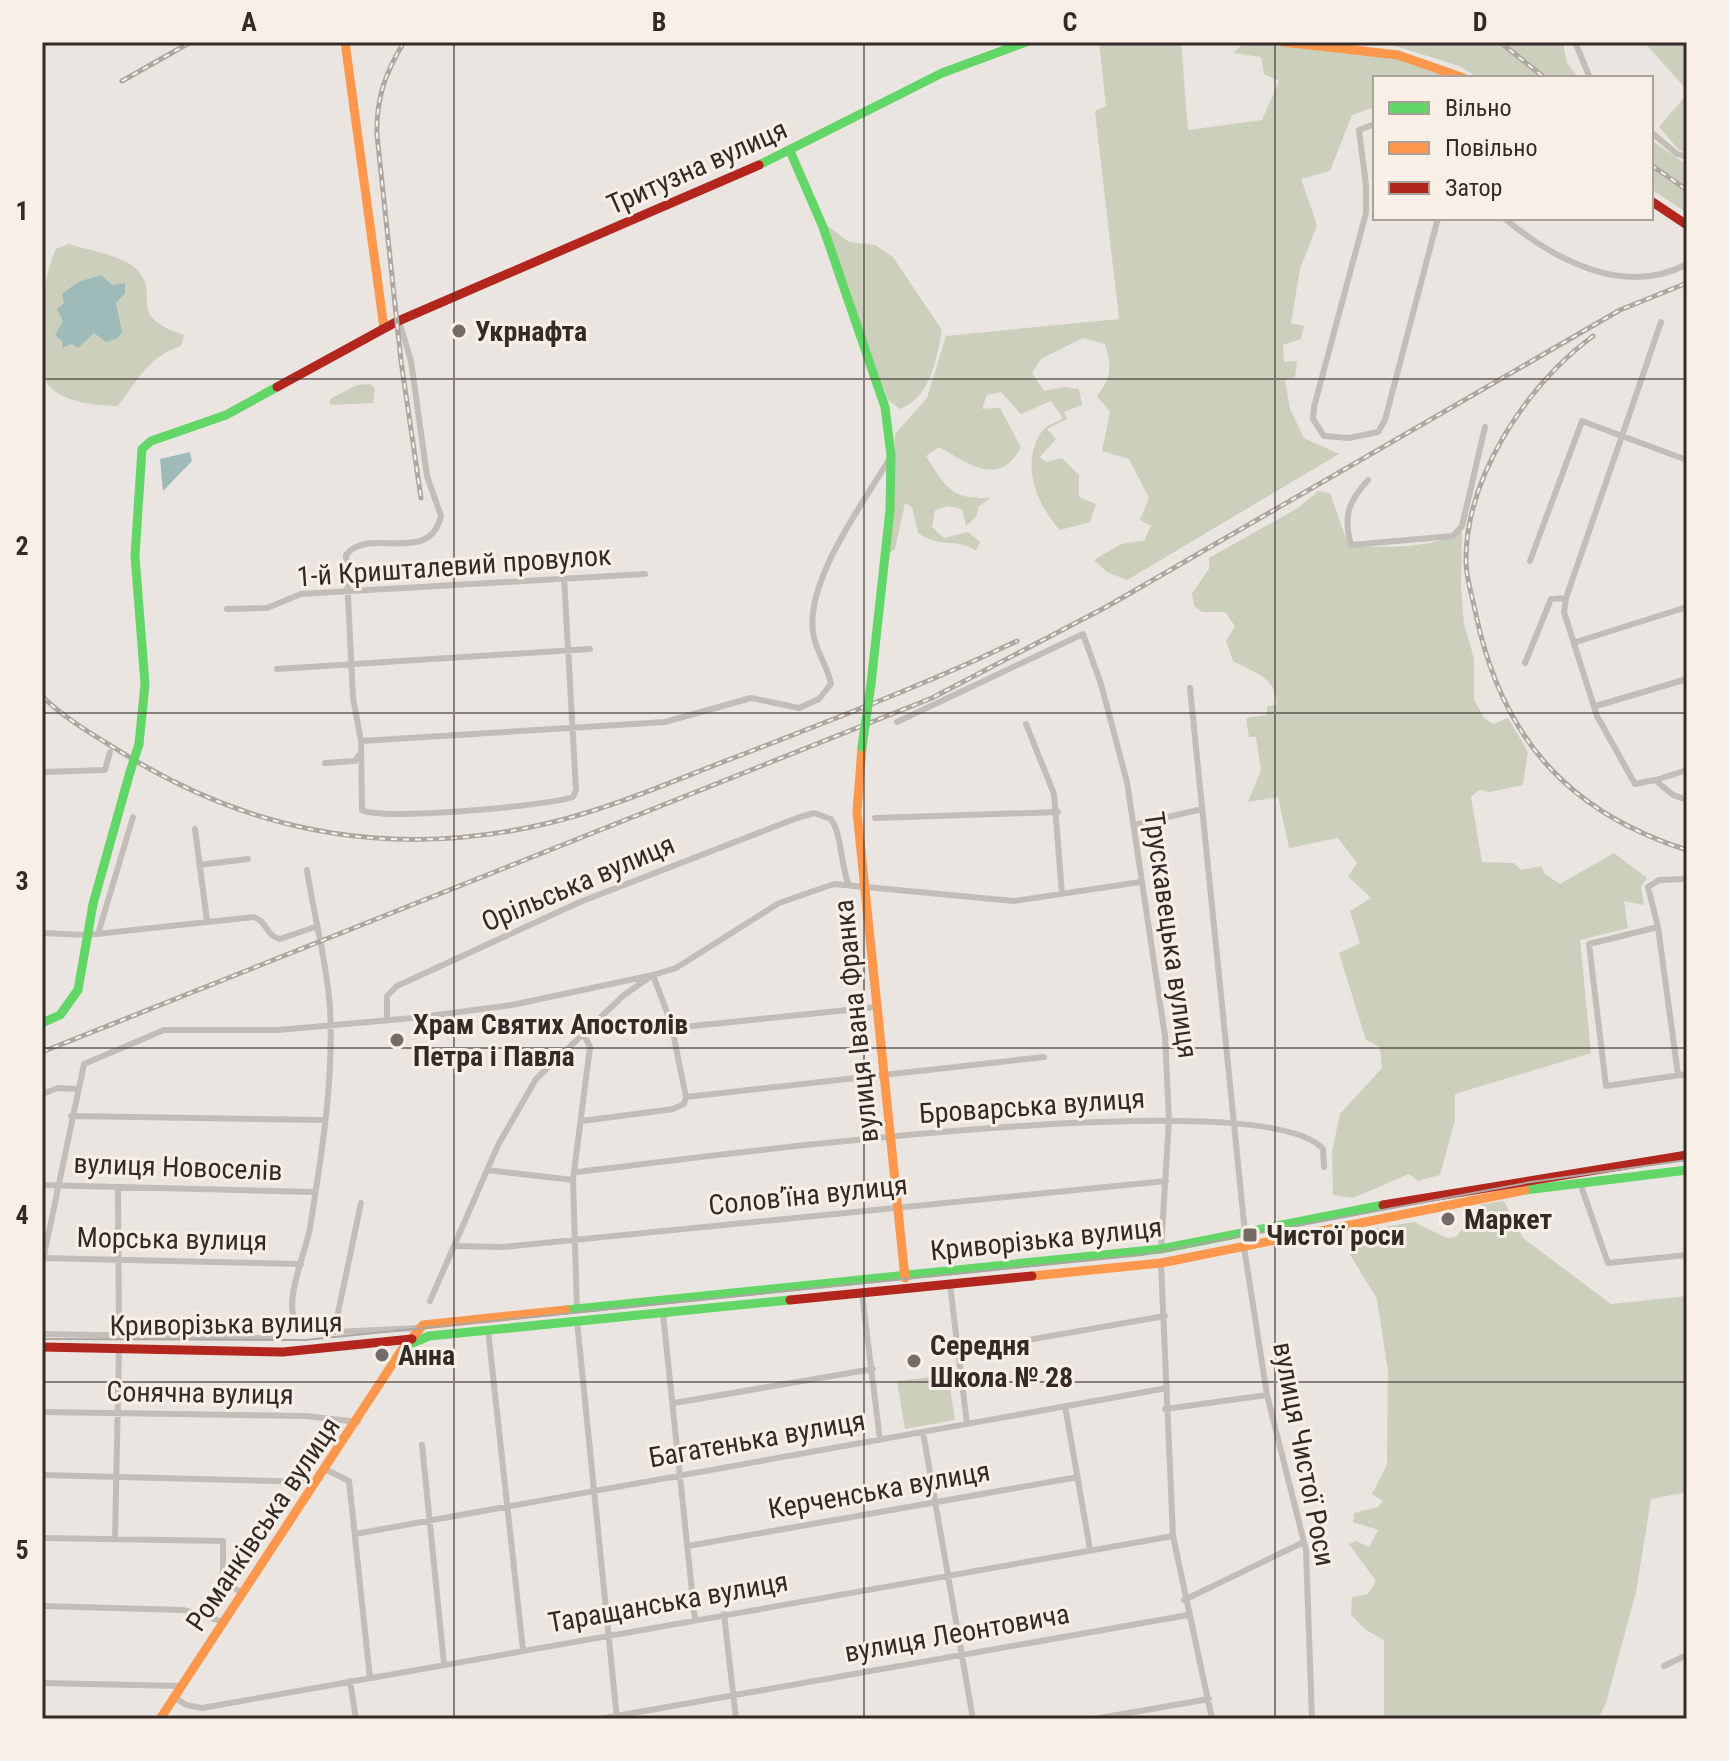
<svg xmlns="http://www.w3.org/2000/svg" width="1729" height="1761" viewBox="0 0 1729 1761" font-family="'Roboto Condensed',sans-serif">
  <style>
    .green { fill: #cccfbb }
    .water { fill: #9ebbba }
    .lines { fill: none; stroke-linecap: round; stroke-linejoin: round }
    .street { stroke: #c3bdb9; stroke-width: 6 }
    .fast { stroke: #63d668; stroke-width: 9 }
    .slow { stroke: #ff974d; stroke-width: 9 }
    .jam { stroke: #b3261e; stroke-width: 9 }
    .tram { stroke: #aca7a3; stroke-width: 2 }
    .rail-casing { stroke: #aca7a3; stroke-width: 5 }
    .rail { stroke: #f8f0e7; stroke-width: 2; stroke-dasharray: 6; stroke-linecap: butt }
    .fast-bridge { stroke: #63d668; stroke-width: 9 }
    .grid { fill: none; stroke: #342b28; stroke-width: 2; stroke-opacity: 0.55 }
    .poi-dot { fill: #746c68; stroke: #f8f0e7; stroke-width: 3 }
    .labels { text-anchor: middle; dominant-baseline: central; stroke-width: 6; stroke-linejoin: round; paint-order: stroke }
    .street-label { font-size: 28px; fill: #342b28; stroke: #f8f0e7 }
    .poi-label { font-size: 28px; font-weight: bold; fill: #342b28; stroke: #f8f0e7; text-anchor: start }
    .neatline { fill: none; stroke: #342b28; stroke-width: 3 }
    .grid-label { font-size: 26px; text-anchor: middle; font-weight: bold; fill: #342b28 }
  </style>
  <rect width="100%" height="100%" fill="#eae5e0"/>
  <path class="green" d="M1099,42H1181L1188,130L1262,120L1279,81L1264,74L1261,57L1233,53L1245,42C1309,49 1395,46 1450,78H1375V107L1352,115L1330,171L1301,179L1317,225L1300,269L1291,323L1304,326L1301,339L1283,345L1284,362L1297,361L1295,377L1285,380L1290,409L1304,438L1339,454L1127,580L1107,572L1094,560L1121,544L1144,541L1151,526L1140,520L1149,498L1129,459L1102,451L1110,412L1097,396C1112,377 1112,367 1105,344L1083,338L1041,359L1032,373L1044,391L1064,387L1079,389L1082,405L1064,412L1067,419L1047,429L1056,439L1040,457L1046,462L1062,458L1079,475V497L1096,504L1090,522L1060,530C1036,504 1020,463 1042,431C1047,425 1057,422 1063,418L1051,401L1021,414L1001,392L987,395L982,409L1000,408L1021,447C999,489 968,463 939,447L926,456C947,489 950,499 991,498L979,506L976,517L966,526L962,509L948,506L935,510L932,527L944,538L968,532L980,542L976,551C956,537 941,549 918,533L912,507L905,503L895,549L889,554L895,434L927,398L946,336L1119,319L1095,111L1106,106Z
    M1383,42H1563L1567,63L1579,78H1479L1459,66Z
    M1644,42H1687V90Z
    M1687,94V153L1679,150L1659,127Z
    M1651,140L1687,165V213L1651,189Z
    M825,224L849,242L875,245L893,257L942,330C936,360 931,397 900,409L888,400Z
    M69,244C87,250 119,255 134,267C165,295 121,314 184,335L181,346C150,355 137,381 118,406C99,406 68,403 52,389C29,370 43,273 56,249Z
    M370,384L375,388L373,403L330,405V399L357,385Z
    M1318,491L1330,493L1349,547C1386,546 1430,551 1462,530L1461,589L1464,624L1474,659V700L1485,719L1494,724L1508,718L1528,752L1523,785L1490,792L1479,790L1471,797L1482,862L1514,863L1521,870L1541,866L1545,874L1560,884L1614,853L1647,878L1641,887L1644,905L1624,901L1628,928L1580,940L1591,1053L1455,1094V1120L1440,1175L1418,1181L1409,1174L1353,1198L1333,1195L1332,1151L1340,1114L1382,1068L1380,1047L1366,1040L1339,953L1360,943L1350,911L1371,898L1348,876L1357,863L1338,838L1289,848L1278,797L1248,802L1261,770L1256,737H1249L1246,718L1267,715V706L1277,705C1276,677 1255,673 1233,661L1226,641L1235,626L1225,612H1202L1194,606L1192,593L1209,569V558L1298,508Z
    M1504,1201L1523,1238L1611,1304L1687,1296V1492L1651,1499L1636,1592L1606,1703L1598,1719H1384V1640L1366,1630L1351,1615L1352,1597L1368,1594L1376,1581L1349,1544L1356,1541L1369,1547L1378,1530L1353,1522L1354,1513L1378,1507L1383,1501L1372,1494L1387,1465L1388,1371L1377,1299L1349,1253L1354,1232L1414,1222L1447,1238L1456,1237L1482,1204Z
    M948,1375L955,1420L905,1429L897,1381Z"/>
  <path class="water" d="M101,275L112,285L125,283V293L116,303L122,332L118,338L106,342L94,333L78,348L72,344L62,348L63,342L55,335L63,321L57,309L64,303L62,294L78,282Z
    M190,452L192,461L163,491L160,459Z"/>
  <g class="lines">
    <path class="street" d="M1575,42L1590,78
      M1375,124L1359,130L1366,185V213L1314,407L1313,419L1324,436L1349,438L1378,432L1385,420L1438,218
      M1651,132L1677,154L1687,157
      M1504,218C1553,259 1624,298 1687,264
      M399,321L411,361L427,476L441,516C429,567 368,525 346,555L353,698L361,741L362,810C380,821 547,806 573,797L576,790L564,577
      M1687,460L1622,436L1566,598L1564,612L1597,716L1635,784L1655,780L1673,795L1687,800
      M1368,480C1348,502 1343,516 1351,545L1453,536L1462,526L1485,427
      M1530,561L1582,421L1622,436L1661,322
      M227,609L267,608L301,594L645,574
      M1576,642L1687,607
      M1525,663L1551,599L1566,598
      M277,669L590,649
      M1190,688L1245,1233
      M1596,706L1687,679
      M897,722L1083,634L1101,684L1127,782L1165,1036L1169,1120L1161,1249
      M1026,724L1054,794L1062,894
      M361,741L665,722L751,698L799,708L819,699L831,684C828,666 815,651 813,632C806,579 864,502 890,458
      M325,763L355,761L360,754
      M42,772L105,770L110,752
      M1656,780L1687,770
      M875,818L1058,812
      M1134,825L1202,809
      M195,829L207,921
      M199,865L248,859
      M1658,927L1589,944L1606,1086L1687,1074
      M42,933L87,935L254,917C267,921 266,936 280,939L315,927
      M98,934L133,817
      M653,975L671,1023L686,1097
      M387,1020V996L397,986L580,902L797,818L814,813L831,819C841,833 841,864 848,883
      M673,1028L877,1007
      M1678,1075L1658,927L1648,887L1659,880L1687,879
      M42,1094L58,1088L77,1089
      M71,1116L324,1120
      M582,1121L673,1109L684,1104L686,1097L1044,1057
      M487,1170L573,1180
      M575,1172C687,1160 1263,1079 1323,1149L1324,1167
      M1580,1183L1608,1263L1687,1255
      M42,1185L313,1192
      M118,1187L119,1336
      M456,1246L502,1247L1166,1181
      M1244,1247L1267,1395L1306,1550L1312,1719
      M42,1258L301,1264
      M1161,1263L1173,1536L1212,1719
      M42,1265L84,1064L164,1030H278L413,1018L512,1005L653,975
      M950,1285L967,1424
      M862,1294L880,1440
      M430,1301L498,1145L536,1079L624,995L653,975L676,968L779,903L834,884L1014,901L1140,882
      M577,1309L573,1180L590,1047L584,1035
      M663,1314L695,1620
      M577,1321L617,1719
      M297,1323C282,1305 306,1251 310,1228C321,1158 334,1081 330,1009C327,961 314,917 307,870
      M297,1323L334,1332L419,1328
      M488,1330L523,1650
      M334,1332L361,1203
      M42,1334L272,1338L297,1323
      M959,1352L1165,1316
      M674,1403L873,1369
      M1065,1406L1090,1549
      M1165,1409L1267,1395
      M42,1412L306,1416L358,1422
      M923,1432L973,1719
      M422,1445L444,1664
      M325,1469L349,1481L370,1678
      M42,1475L314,1482
      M355,1534L1167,1388
      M42,1538L223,1541V1580L243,1594
      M115,1539L119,1348
      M688,1546L1078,1477
      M1184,1600L1304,1542
      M42,1606L184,1610L224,1622
      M724,1614L736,1719
      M1664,1666L1687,1655
      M350,1681L356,1719
      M42,1683L182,1686
      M174,1697L186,1705L202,1708L1173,1536
      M599,1719L1188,1615
      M1094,1719L1209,1699"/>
    <path class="fast" d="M790,151L823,227L885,407L891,455L890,510L871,684
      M759,165L942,73L1026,42
      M139,744L145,684L135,556L142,449L151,441L226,415L277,387
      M42,1023L60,1015L78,990L93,904L130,772
      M1525,1190L1687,1170
      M566,1310L1161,1249L1383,1205
      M410,1344L429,1336L790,1300"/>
    <path class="slow" d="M345,42L384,328
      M1283,42L1398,55L1464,78
      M862,747L857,812L905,1278
      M1032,1276L1161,1263L1525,1190
      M160,1719L401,1351L423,1325L566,1310"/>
    <path class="jam" d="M1651,201L1687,225
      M277,387L396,322L759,165
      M1383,1205L1687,1155
      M790,1300L1032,1276
      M42,1347L283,1352L412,1339"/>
    <path class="tram" d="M42,1339L305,1340L1142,1255L1531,1182L1687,1160"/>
    <defs>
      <path id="rail" d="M404,42C385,73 376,99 377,135L401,361L421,498
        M1500,42L1545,78
        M122,81L191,42
        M1651,165L1687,190
        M1593,336C1527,385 1465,477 1466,562C1466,579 1473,598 1476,615C1502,737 1567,812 1687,850
        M42,696C66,720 97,737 126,755C258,836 398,859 549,823C617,807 684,776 749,752C839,717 929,683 1017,641
        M42,1052L932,698L1108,606L1620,310L1687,283"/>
    </defs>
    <use href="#rail" class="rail-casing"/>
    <use href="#rail" class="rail"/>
    <path class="fast-bridge" d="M862,747L871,684
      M130,772L139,744"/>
  </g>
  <path class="grid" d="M454,42V1719M864,42V1719M1275,42V1719M42,379H1687M42,713H1687M42,1048H1687M42,1382H1687"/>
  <g class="poi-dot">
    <circle cx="459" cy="331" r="8"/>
    <circle cx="397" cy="1040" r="8"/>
    <circle cx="1448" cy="1219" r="8"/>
    <rect x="1242" y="1227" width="16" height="16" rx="4"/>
    <circle cx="382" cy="1355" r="8"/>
    <circle cx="914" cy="1361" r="8"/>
  </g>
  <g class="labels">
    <g class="street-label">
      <text transform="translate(697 167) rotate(-24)">Тритузна вулиця</text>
      <text transform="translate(454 566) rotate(-4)">1-й Кришталевий провулок</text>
      <text transform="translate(578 883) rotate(-23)">Орільська вулиця</text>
      <text transform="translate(1171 935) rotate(82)">Трускавецька вулиця</text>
      <text transform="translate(856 1021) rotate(-96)">вулиця Івана Франка</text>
      <text transform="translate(1032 1106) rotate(-4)">Броварська вулиця</text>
      <text transform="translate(178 1167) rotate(2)">вулиця Новоселів</text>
      <text transform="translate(808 1195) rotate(-6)">Соловʼїна вулиця</text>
      <text transform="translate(172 1239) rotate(1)">Морська вулиця</text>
      <text transform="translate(1046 1239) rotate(-6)">Криворізька вулиця</text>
      <text transform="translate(226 1324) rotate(-1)">Криворізька вулиця</text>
      <text transform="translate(200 1393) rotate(1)">Сонячна вулиця</text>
      <text transform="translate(757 1439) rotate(-10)">Багатенька вулиця</text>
      <text transform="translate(1304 1454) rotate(79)">вулиця Чистої Роси</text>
      <text transform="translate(879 1490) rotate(-10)">Керченська вулиця</text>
      <text transform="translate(263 1524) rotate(-56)">Романківська вулиця</text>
      <text transform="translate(668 1602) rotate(-10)">Таращанська вулиця</text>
      <text transform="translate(957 1633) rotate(-10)">вулиця Леонтовича</text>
    </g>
    <g class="poi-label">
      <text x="475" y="331">Укрнафта</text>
      <text x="413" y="1024">Храм Святих Апостолів<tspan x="413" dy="32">Петра і Павла</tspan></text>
      <text x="1464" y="1219">Маркет</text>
      <text x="1266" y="1235">Чистої роси</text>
      <text x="930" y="1345">Середня<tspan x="930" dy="32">Школа № 28</tspan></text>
      <text x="398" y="1355">Анна</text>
    </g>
  </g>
  <rect width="1729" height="1761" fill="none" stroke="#f8f0e7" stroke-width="88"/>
  <rect x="1373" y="76" width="280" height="144" fill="#f8f0e7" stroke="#aaa19b" stroke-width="2"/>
  <rect x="1389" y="102" width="40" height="12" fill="#63d668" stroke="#aaa19b" stroke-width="2"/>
  <text x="1445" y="116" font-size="24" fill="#342b28">Вільно</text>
  <rect x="1389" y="142" width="40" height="12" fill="#ff974d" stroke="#aaa19b" stroke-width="2"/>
  <text x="1445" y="156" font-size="24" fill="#342b28">Повільно</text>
  <rect x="1389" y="182" width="40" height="12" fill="#b3261e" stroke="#aaa19b" stroke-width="2"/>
  <text x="1445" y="196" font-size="24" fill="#342b28">Затор</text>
  <rect x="44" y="44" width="1641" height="1673" class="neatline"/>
  <g class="grid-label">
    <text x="249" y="31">A</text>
    <text x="659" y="31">B</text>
    <text x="1070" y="31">C</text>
    <text x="1480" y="31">D</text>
    <text x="22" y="220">1</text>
    <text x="22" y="555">2</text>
    <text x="22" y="890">3</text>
    <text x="22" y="1224">4</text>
    <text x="22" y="1559">5</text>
  </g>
</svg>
